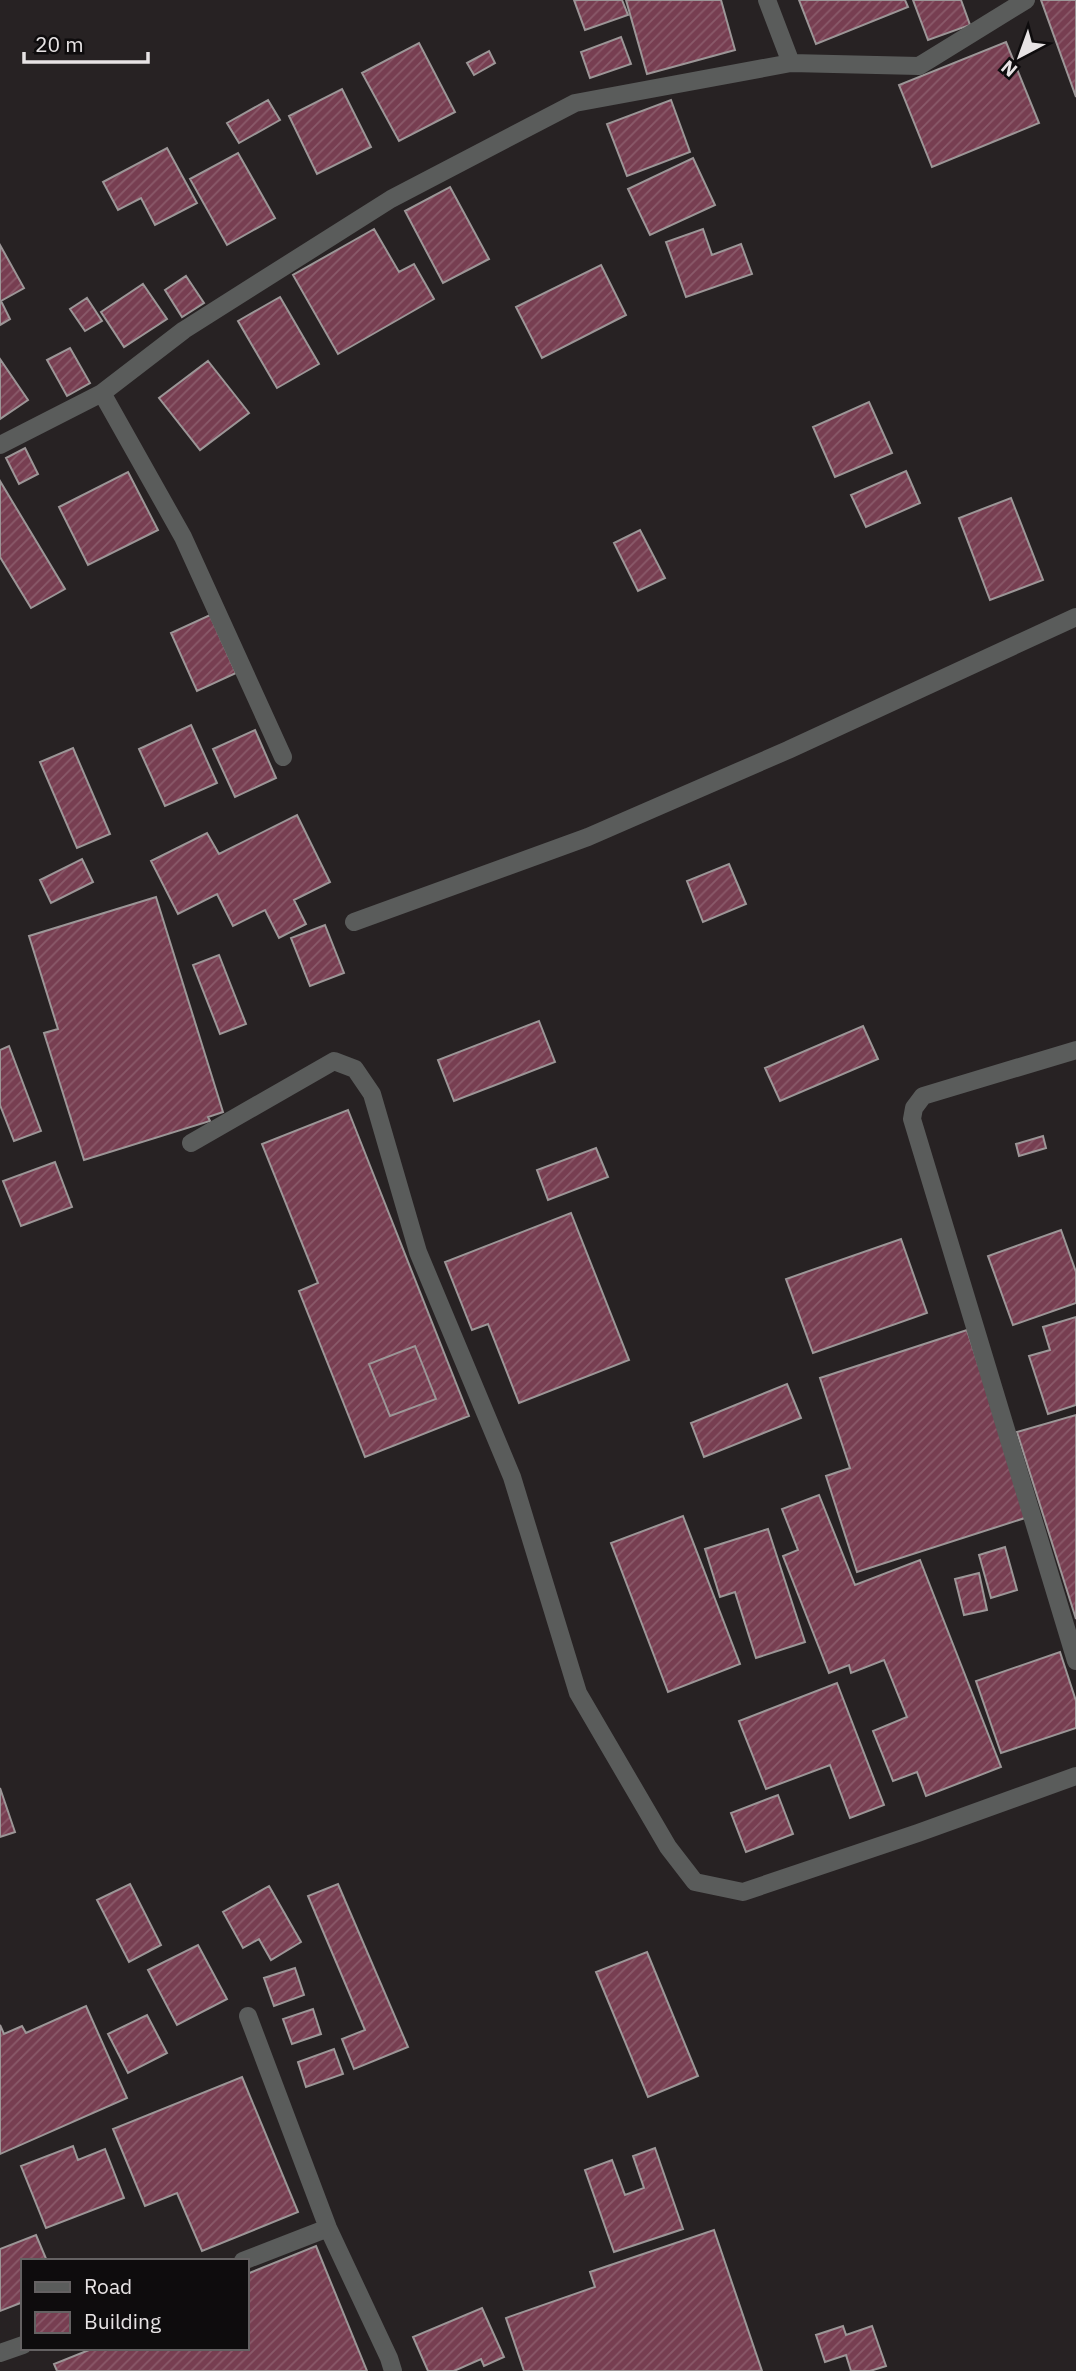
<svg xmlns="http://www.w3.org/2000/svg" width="1076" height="2371" viewBox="0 0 1076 2371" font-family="'IBM Plex Sans',sans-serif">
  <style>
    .building { fill: url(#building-hatch); stroke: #9c9697; stroke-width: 2; fill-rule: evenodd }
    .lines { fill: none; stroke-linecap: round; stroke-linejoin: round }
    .minor { stroke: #5a5c5b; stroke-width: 18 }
  </style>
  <defs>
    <pattern id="building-hatch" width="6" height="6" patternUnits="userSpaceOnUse" patternTransform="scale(1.75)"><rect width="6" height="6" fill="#773e51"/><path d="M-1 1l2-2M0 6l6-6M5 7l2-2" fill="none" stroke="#8a5a6a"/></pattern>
  </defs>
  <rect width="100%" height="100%" fill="#272223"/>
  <path class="building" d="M574,0H622L628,15L585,30Z
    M626,0H721L735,50L647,74Z
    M799,0H905L908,7L816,44Z
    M913,0H961L970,25L928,40Z
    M1041,0H1076V97Z
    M621,37L631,64L590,78L581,52Z
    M1006,42L1039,123L932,167L899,85Z
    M419,43L455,112L399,141L362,73Z
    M489,51L495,63L474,75L467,63Z
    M342,89L371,147L317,174L289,116Z
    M268,100L280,120L239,143L227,123Z
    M671,100L690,152L627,176L607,124Z
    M167,148L197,203L155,225L141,198L118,210L103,182Z
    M238,153L275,218L227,245L190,179Z
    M693,158L715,205L650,235L628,189Z
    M450,187L489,259L443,283L405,211Z
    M374,229L399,272L414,264L434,299L338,354L293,275Z
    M703,229L712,255L741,244L752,274L686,297L666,242Z
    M0,245L24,288L1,301L10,319L0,325Z
    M601,265L626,315L542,358L516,307Z
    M186,276L204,303L182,317L165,290Z
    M143,284L167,319L124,347L101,312Z
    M280,297L319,364L277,388L238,321Z
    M87,298L102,321L85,331L70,309Z
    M70,348L90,383L67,396L47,360Z
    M0,359L28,400L0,419Z
    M208,361L249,413L200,450L159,398Z
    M869,402L892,453L835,477L813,427Z
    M25,448L38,474L19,484L6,458Z
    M906,471L920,503L866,527L851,495Z
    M128,472L158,530L88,565L59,507Z
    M0,481L65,589L31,608L0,557Z
    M1011,498L1043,580L990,600L959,518Z
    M640,530L665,578L638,591L614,543Z
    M210,615L236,673L197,691L171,633Z
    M191,725L217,783L165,806L139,749Z
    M255,730L276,778L235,797L213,749Z
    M73,748L110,834L77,848L40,762Z
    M297,815L330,882L294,900L306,924L279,938L265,910L233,926L217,894L178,914L151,861L207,833L219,854Z
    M82,859L93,882L51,903L40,880Z
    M729,864L746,904L703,922L687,881Z
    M156,897L223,1112L208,1117L210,1121L84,1160L44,1033L58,1029L29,936Z
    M325,925L344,973L310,986L291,938Z
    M219,955L246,1024L220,1034L193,965Z
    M539,1021L555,1062L454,1101L438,1060Z
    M863,1026L878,1059L780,1101L765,1068Z
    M9,1046L41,1131L14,1141L0,1105V1050Z
    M348,1110L469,1416L365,1457L299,1291L318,1283L262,1144ZM415,1346L436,1399L390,1416L369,1364Z
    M1043,1136L1046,1148L1019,1156L1016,1144Z
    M596,1148L608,1177L548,1200L537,1170Z
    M55,1162L72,1207L21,1226L3,1181Z
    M571,1213L629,1360L519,1403L488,1324L472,1330L445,1262Z
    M1061,1230L1076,1272V1303L1013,1325L988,1256Z
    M901,1239L927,1313L813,1353L786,1279Z
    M1076,1317V1405L1048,1414L1029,1356L1050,1350L1043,1327Z
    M967,1330L1028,1517L857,1572L826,1476L850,1468L820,1378Z
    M415,1346L436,1399L390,1416L369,1364Z
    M787,1384L801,1418L704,1457L691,1423Z
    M1076,1415V1619L1017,1432Z
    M819,1495L855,1585L920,1560L1001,1767L926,1796L917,1772L893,1781L873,1731L907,1717L884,1660L851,1673L849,1665L829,1673L783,1556L798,1550L782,1509Z
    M683,1516L740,1664L668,1692L611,1543Z
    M768,1529L805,1642L756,1658L735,1592L720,1597L705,1549Z
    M1005,1547L1017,1590L991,1598L979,1555Z
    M979,1573L987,1610L964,1615L955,1579Z
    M1060,1652L1076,1701V1728L1001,1753L976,1681Z
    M837,1683L884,1805L850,1818L830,1765L766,1789L739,1721Z
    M0,1788L15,1832L0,1837Z
    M778,1795L793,1834L746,1852L731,1813Z
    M130,1884L161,1945L129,1962L97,1900Z
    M338,1884L408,2047L354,2069L342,2039L365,2030L308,1896Z
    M269,1886L301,1942L271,1960L259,1939L243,1948L223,1912Z
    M198,1945L227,1999L177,2025L148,1970Z
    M647,1952L698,2076L648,2097L596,1972Z
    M295,1968L304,1995L274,2006L264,1978Z
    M86,2006L127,2098L0,2154V2025L4,2034L22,2026L26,2033Z
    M313,2009L321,2034L292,2044L283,2019Z
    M147,2015L167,2053L128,2073L108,2034Z
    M334,2049L343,2074L306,2087L298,2062Z
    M242,2077L298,2212L202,2251L177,2193L145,2206L113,2129Z
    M73,2146L78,2160L105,2149L124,2198L46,2228L21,2166Z
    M655,2148L683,2229L614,2252L585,2170L612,2160L625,2195L644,2188L633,2156Z
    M714,2230L762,2371H524L506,2318L595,2287L590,2272Z
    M36,2235L47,2261H23V2302L0,2311V2249Z
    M316,2246L367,2371H57L54,2364L94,2348H247V2274Z
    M482,2308L504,2357L484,2366L481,2359L454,2371H428L413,2337Z
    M843,2326L846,2335L872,2326L886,2366L870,2371H851L846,2355L825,2362L816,2335Z"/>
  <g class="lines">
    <path class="minor" d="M767,0L791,63
      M102,393L183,537L283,757
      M0,445L102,393L184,330L391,199L575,103L791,63L919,66L1026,0
      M354,922L588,837L788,750L1076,617
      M1076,1050L923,1096L914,1108L912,1119L1076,1661
      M191,1143L334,1061L355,1069L372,1094L418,1252L512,1477L578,1693L668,1847L695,1882L743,1892L918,1833L1076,1776
      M248,2016L328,2228L389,2358L393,2371
      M243,2261L328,2228
      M0,2353L23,2345"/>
  </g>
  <rect x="21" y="2259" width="228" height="91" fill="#0e0c0d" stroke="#656263" stroke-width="2"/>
  <rect x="35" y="2282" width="35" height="10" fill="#5a5c5b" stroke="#656263" stroke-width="2"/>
  <text x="84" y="2294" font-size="21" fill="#e7e3e4">Road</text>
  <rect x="35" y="2312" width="35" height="21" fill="url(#building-hatch)" stroke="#656263" stroke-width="2"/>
  <text x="84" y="2329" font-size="21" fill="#e7e3e4">Building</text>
  <g transform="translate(1020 56) rotate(221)" stroke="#0e0c0d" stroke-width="5" paint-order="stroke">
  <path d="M0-5L12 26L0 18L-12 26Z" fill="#e7e3e4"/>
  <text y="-10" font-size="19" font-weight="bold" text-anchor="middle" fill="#e7e3e4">N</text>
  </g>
  <path d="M24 52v10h124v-10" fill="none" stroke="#e7e3e4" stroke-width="3.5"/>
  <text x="35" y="52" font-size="21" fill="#e7e3e4" stroke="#0e0c0d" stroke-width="5" paint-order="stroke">20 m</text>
</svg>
